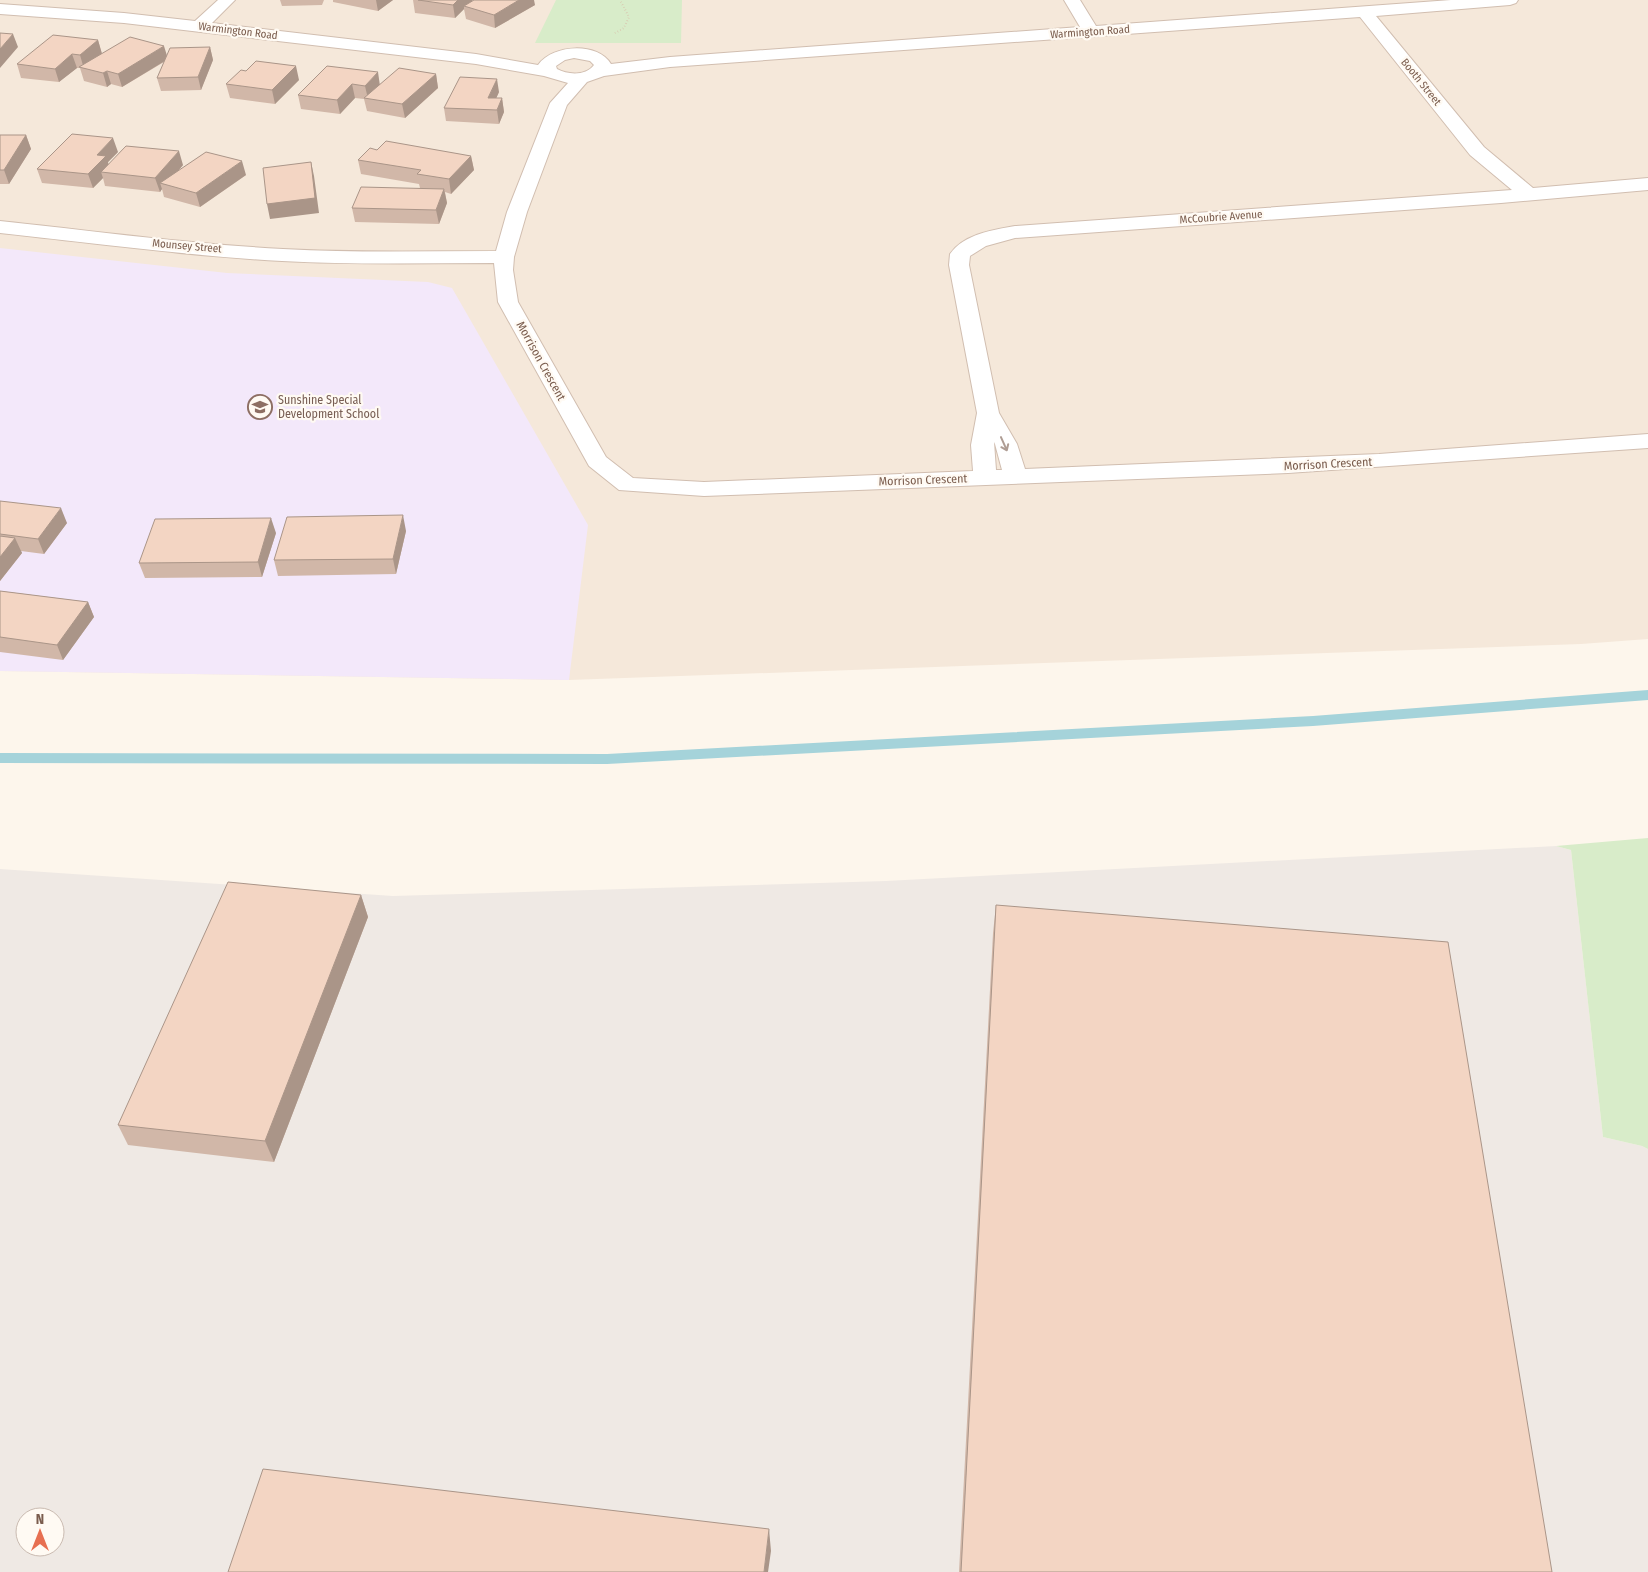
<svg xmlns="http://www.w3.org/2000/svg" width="1648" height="1572" viewBox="0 0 1648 1572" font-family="'Fira Sans Condensed',sans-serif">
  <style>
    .residential { fill: #f5e8da }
    .industrial { fill: #efe9e4; fill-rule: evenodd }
    .education { fill: #f3e8fa }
    .green { fill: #d8ecc9 }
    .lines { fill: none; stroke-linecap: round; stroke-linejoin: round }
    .stream { fill: #a5d3da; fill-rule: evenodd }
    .minor-casing { stroke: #d1beb0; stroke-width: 2 }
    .path { stroke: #d9b8a5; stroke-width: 2; stroke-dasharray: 0.5 2.5; stroke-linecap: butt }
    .minor { fill: #fff; fill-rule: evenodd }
    .wall { fill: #d1b7a8 }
    .shaded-wall { fill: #aa9588 }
    .building { fill: #f3d5c3; stroke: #aa9588 }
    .oneway { stroke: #af9d94 }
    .labels { text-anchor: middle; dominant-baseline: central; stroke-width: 4.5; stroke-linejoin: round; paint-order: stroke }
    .far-street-label { font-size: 11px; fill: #7a5c4d; stroke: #fffaf3 }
    .street-label { font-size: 12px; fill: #7a5c4d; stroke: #fffaf3 }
    .education-label { font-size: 12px; fill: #785e54; stroke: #fffaf3; text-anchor: start }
  </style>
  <rect width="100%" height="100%" fill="#fdf6ec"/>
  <path class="residential" d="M0,0H1648V639L1581,644L569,680L0,671Z"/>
  <path class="industrial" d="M1556,846L1571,850L1603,1137L1642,1146L1648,1149V1572H0V869L393,896L886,881ZM25,1517H55V1547H25Z"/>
  <path class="education" d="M0,248L227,273L428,282L452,288L588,525L569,680L0,671Z"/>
  <path class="green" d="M556,0H682L681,43H535Z
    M1648,838V1149L1642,1146L1603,1137L1571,850L1556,846Z"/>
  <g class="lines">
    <path class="stream" d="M1648,690V700L1313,726L607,764L0,763V753L607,754L1313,716Z"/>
    <defs>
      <path id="minor" d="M218,0H235L212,23L476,54L538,65C553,44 598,42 611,64L670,57L1080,27L1064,0H1080L1096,26L1451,0H1518L1516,3L1510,5L1376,16L1484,147L1533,188L1648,178V190L1501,203L1015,238L986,246L970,256L969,265L999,413L1017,444L1025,469L1379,454L1648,434V448L1288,473L704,496L619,490L589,466L498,302L494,263C423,263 353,265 282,261C188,256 94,243 0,233V221C94,231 189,244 283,249C354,253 425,251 496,251L507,212L550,103L568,83L544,76L476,64L124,23L0,14V4L124,13L195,21ZM1360,17L1470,155L1512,190L1015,226C993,230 964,234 950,254L949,265L977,413L971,445L973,471L704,482L633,478L606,457L518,302L513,270L514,257L527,212L567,105L587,82L604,76L670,67ZM574,58L590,61L594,65C586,76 568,75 557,69L556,66L565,60ZM994,442L995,444L1002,470H996Z"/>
    </defs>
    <use href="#minor" class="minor-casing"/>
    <path class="path" d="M615,33L624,28L629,17L620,0"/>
    <use href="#minor" class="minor"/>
  </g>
  <path class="wall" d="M280,0H324L322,5L282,6Z
    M333,0H393L378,11L333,2Z
    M413,0H473L471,1L535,5L495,28L466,19L464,9L455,18L415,13Z
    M98,40L102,54L167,55L210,47L213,60L201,90L161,91L157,78L164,62L122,87L111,84L107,87L84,81L80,68H77L59,82L21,78L17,64Z
    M327,66L380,84L436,74L438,88L405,118L367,111L364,99L355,98L340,114L301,109L298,95Z
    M299,80L275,104L230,98L226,84Z
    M499,92L496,98H502L504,112L499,124L446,121L444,108Z
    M0,135H26L31,149L9,184H0Z
    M377,150L471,156L474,170L451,194L445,192L447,203L439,224L355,222L352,208L420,188L419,184L361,174L358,160Z
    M118,152L108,162V164L183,165L179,170L246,175L200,207L164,197L162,189L160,192L105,186L103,178L93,188L42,183L37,169Z
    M0,501L67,523L44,554L21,551L22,553L0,581Z
    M406,531L396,574L278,576L274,560Z
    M276,533L262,577L145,578L139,563Z
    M0,591L88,602L94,617L63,660L0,652Z
    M361,895L368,917L274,1162L128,1145L118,1125Z
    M996,905L1552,1572H959L993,933Z"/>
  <path class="shaded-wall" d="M376,0H393L378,11Z
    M458,0H473L466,6H464V9L455,18L453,5Z
    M519,0H534L535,5L495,28L494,15Z
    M13,34L18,47L0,68V49Z
    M98,40L102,54L84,69L80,55Z
    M164,46L168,59L122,87L118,74Z
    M210,47L213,60L201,90L198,77Z
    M72,54L77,68L59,82L55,69Z
    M296,66L299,80L275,104L272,90Z
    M107,71L111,84L107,87L103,73Z
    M378,72L380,86L368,99L365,86Z
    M436,74L438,88L405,118L402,104Z
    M497,79L499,92L491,110L488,98Z
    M352,84L355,98L340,114L337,100Z
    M502,98L504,112L499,124L497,110Z
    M26,135L31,149L9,184L4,170Z
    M113,138L118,152L108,162L110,170L101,172L103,178L93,188L88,174L97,155Z
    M179,151L183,165L166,185L160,183L162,189L160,192L155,178Z
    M471,156L474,170L451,194L449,179Z
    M242,161L246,175L200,207L196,193Z
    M311,162L314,176L319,213L270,219L267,204Z
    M444,189L447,203L439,224L436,210Z
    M61,508L67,523L44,554L38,539Z
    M403,515L406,531L396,574L393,559Z
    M271,518L276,533L262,577L258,562Z
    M15,538L22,553L0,581V557Z
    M88,602L94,617L63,660L57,645Z
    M361,895L368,917L274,1162L265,1141Z
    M769,1529L771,1551L768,1572H764Z"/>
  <path class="building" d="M418,0H458L453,5Z
    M474,0H519L494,15L464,6Z
    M0,33L13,34L0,49Z
    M53,35L98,40L80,55L72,54L55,69L17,64Z
    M130,37L164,46L118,74L107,71L103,73L79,67Z
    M210,47L198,77L157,78L170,48Z
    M256,61L296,66L272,90L226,84L241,70L246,71Z
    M327,66L378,72L365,86L352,84L337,100L298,95Z
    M399,68L436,74L402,104L364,98Z
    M460,77L497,79L488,98H502L497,110L444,108Z
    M72,134L113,138L97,155L106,156L88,174L37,169Z
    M0,135H26L4,170H0Z
    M386,141L471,156L449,179L417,174L421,170L358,160L370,148L377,150Z
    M126,146L179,151L155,178L101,172Z
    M206,152L242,161L196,193L160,183Z
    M311,162L315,198L267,204L263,168Z
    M361,187L444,189L436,210L352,208Z
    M0,501L61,508L38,539L0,534Z
    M403,515L393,559L274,560L287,517Z
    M271,518L258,562L139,563L155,519Z
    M0,536L15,538L0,557Z
    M0,591L88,602L57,645L0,637Z
    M228,882L361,895L265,1141L118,1125Z
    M996,905L1448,942L1552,1572H961Z
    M263,1469L769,1529L764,1572H228Z"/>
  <defs><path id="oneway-shaft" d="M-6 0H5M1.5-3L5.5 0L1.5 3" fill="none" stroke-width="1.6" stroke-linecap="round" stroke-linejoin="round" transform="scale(1.25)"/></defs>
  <use class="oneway" href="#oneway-shaft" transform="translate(1004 444) rotate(66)"/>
  <defs>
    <symbol id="school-ring" viewBox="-11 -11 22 22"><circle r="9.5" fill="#fffaf3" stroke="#8d6e63" stroke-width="1.5"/><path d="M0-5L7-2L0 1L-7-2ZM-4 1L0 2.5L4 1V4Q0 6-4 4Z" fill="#8d6e63"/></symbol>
  </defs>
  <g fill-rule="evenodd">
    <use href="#school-ring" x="246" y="393" width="28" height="28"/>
  </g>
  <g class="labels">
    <g class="far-street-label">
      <text transform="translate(238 31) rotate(7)">Warmington Road</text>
      <text transform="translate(1090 32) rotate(-4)">Warmington Road</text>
      <text transform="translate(1421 82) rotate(51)">Booth Street</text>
      <text transform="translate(1221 217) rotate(-4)">McCoubrie Avenue</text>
      <text transform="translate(187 246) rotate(5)">Mounsey Street</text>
    </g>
    <g class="street-label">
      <text transform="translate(541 361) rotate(61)">Morrison Crescent</text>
      <text transform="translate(1328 464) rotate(-3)">Morrison Crescent</text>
      <text transform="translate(923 480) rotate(-2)">Morrison Crescent</text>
    </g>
    <g class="education-label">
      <text x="278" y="400">Sunshine Special<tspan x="278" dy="14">Development School</tspan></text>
    </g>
  </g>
  <g transform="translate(40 1532)"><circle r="24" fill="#fffaf3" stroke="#cabbb1"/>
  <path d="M0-4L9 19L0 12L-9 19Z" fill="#e76f51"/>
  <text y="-8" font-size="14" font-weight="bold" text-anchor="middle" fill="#7a5c4d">N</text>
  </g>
</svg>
